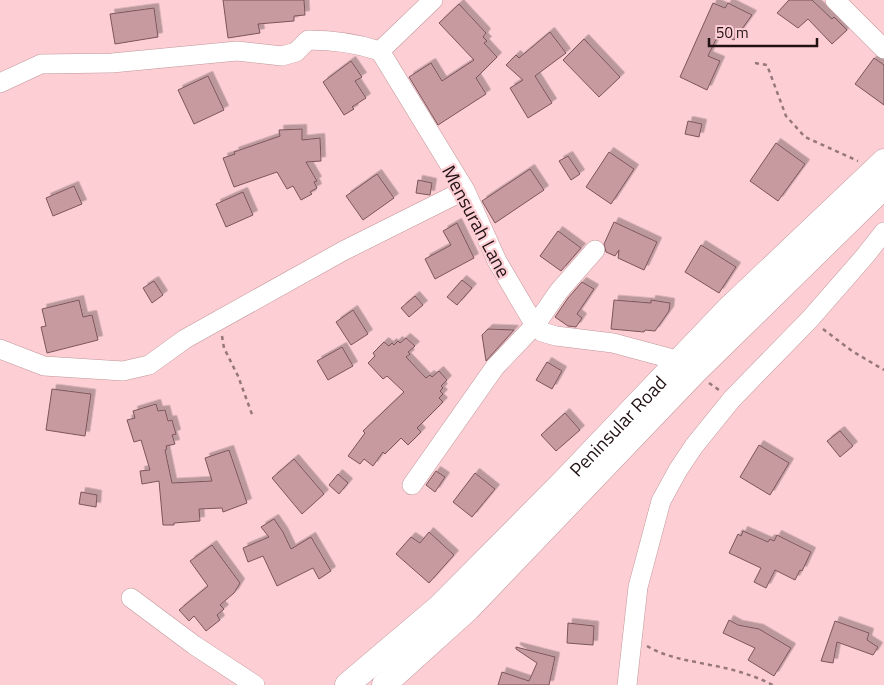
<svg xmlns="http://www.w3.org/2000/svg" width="884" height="685" viewBox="0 0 884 685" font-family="'Titillium Web',sans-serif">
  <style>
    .building { fill: #c69a9f; stroke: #7c555a; filter: url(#shadow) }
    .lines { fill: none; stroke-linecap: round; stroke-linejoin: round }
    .minor-casing { stroke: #c0959a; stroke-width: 20 }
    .major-casing { stroke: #c0959a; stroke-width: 25 }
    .path { stroke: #96777a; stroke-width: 2.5; stroke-dasharray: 4 4; stroke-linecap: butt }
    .minor { stroke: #fff; stroke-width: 19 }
    .major { stroke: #fff; stroke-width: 24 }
    .labels { text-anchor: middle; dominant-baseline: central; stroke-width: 4.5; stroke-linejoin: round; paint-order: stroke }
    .street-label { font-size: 19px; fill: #201113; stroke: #fdcfd4 }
  </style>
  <defs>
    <filter id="shadow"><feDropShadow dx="4.5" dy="-4.5" stdDeviation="0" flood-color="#0004"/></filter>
  </defs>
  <rect width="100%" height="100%" fill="#fdcfd4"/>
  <path class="building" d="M223,0H304L305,15L294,16V21L258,24L260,33L228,38Z
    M789,0H812L832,19L834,17L847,30L832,44L808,19L798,28L777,13Z
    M713,3L725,8L728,3L752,15L734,40L719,33L708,56L720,61L707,90L680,77Z
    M459,4L486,33L483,37L487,41L484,43L497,57L476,78L486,94L438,125L409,77L431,63L442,81L474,60L439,23Z
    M154,8L158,37L115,44L110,14Z
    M550,32L566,53L535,76L552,103L528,118L510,88L523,80L506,65L516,55L519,58Z
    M584,39L620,77L599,97L563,60Z
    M874,58L884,65V105L855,84Z
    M351,61L362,77L355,81L366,98L352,107L354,109L344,115L323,82Z
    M208,76L224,110L194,124L178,90Z
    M688,121L702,124L699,137L685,134Z
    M302,129V140L320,138L321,161L306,162L317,181L314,182L317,188L310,192L312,194L301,200L293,186L287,189L277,172L234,187L223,158L235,154L234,152L280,136L279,130Z
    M776,143L805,164L778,201L750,181Z
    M609,152L634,169L611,204L586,187Z
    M568,156L580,174L571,180L559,161Z
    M530,169L544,190L495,223L482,201Z
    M377,174L394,198L363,220L346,196Z
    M418,180L432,183L430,195L416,193Z
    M74,186L82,204L53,216L46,198Z
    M243,192L253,215L226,227L216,204Z
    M614,222L657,242L644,270L618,258L619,250L615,256L606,252L604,244Z
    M457,223L474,258L435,279L425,259L451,245L443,231Z
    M558,231L581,248L561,271L540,256Z
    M701,245L736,267L719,293L685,272Z
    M462,280L472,288L457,305L447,297Z
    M154,281L163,295L152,303L143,288Z
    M582,282L594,289L577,314L582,318L576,327L568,326L555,317L568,298Z
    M415,296L423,305L409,317L401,308Z
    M79,300L83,317L92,315L98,340L47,353L41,327L46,326L42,309Z
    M614,300L651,303V300L670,303L669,311L655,331L645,330L644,332L611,329Z
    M353,310L368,334L351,345L336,322Z
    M488,329L514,330L486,361L482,335Z
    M406,338L415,346L408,352L410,354L406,357L426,378L430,375L432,377L439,371L447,380L441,386L443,388L440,391L443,394L439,398L443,402L417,428L421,432L408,445L401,438L385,454L383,452L373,466L364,459L360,464L348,456L365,433L363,431L404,392L387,376L383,379L368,363L375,356L373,353L384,342L389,346L392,343L394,345L398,341L400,343Z
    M342,347L353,366L328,380L317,361Z
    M547,362L562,371L552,389L536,380Z
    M52,389L91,394L85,436L46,430Z
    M156,404L158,411L165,410L168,421L172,420L176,434L172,435L175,444L166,446L167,449L165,450L172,483L212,481L205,458L229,450L247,503L223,512L222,508L199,509L200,521L174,523V525H163L159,481L142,484L140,471L150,470L141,440L134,442L127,420L135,418L133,411Z
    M565,413L580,430L556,451L541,435Z
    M840,431L853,446L840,457L827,441Z
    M759,445L789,463L770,495L740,477Z
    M294,459L324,494L302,514L272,478Z
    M436,471L445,477L435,492L426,485Z
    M475,473L495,489L472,517L453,502Z
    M338,474L348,483L339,494L329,485Z
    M81,492L97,495L96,507L79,504Z
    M274,519L283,532L291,549L311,537L331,571L319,579L313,568L277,586L263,556L248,562L243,548L269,537L261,527Z
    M743,531L768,542L770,539L774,541L777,535L811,552L802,571L800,570L795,580L775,570L766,588L754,582L761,568L729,553L738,534L741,536Z
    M429,532L454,555L429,583L396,554L411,537L420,543Z
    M212,545L240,583L234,593L220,605L224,609L217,615L220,620L206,631L194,616L189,621L179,610L208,586L190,561Z
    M729,620L738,625L759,629L791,648L774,676L748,660L755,648L723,633Z
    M835,621L869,633L867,640L878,647L873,655L837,642L833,663L821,661Z
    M568,623L594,626L593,645L567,643Z
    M516,647L555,657L549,685H498L502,672L529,681L537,663L516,649Z"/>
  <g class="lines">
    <defs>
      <path id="minor" d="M835,0L884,49
        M380,51L465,190L497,261L530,317L542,332L556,336L613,343L680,361
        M380,51L433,0
        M0,83L41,64L112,63L237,51L282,56L296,52L308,40C333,40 356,43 380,51
        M0,349L44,366L123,371L149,365L185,339L343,251L465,190
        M412,485L495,367L536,324L559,291L595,250
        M131,598L194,645L255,685
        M627,685L638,587L661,501L678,470L694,446L732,399L810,319L865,256L884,232"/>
      <g id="major">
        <path id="s1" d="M347,685L439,607L564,481L727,310L884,161"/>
        <path d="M384,685L468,609L695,372L884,187"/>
      </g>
    </defs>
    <use href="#minor" class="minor-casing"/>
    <use href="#major" class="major-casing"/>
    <path class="path" d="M755,63L767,65L786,116L805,137L858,161
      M823,329L852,351L884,370
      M222,336L224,348L238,376L253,417
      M709,383L719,390
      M647,646C667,658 688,660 710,665C733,669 753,675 773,685"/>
    <use href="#minor" class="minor"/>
    <use href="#major" class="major"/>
  </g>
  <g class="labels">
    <g class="street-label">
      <text transform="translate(477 221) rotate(62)">Mensurah Lane</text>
      <text stroke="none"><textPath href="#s1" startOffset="375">Peninsular Road</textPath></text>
    </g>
  </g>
  <path d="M709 38v8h108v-8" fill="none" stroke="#201113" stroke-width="2.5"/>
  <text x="716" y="38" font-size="15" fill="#201113" stroke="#fdcfd4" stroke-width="4" paint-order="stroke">50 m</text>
</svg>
